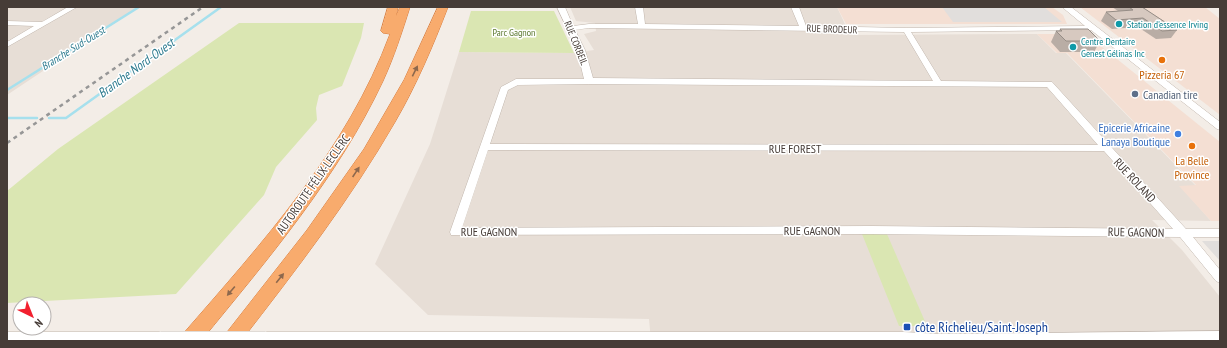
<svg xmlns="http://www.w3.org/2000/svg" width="1227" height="348" viewBox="0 0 1227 348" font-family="'PT Sans Narrow',sans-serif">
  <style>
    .residential { fill: #e7ded6 }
    .commercial { fill: #f4dfd3 }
    .green { fill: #dae6b2 }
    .parking { fill: #e1dedc }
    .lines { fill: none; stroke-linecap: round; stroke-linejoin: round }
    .stream { stroke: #a6e0ed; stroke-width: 2.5 }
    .minor-casing { stroke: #c1b6ad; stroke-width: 1 }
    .highway-casing { stroke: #d77c3d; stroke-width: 1 }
    .minor { fill: #fff; fill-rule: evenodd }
    .highway { fill: #f8ab6d; fill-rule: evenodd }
    .rail { stroke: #969696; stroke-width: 2.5; stroke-dasharray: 4 4; stroke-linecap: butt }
    .minor-bridge-casing { stroke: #c1b6ad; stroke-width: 12; stroke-linecap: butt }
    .minor-bridge { stroke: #fff; stroke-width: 11 }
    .wall { fill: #b9ada5 }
    .building { fill: #d7c9c0; stroke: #968d86 }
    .oneway { fill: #8d684d }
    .culture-dot { fill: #0f9aa8; stroke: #fff; stroke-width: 1.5 }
    .food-dot { fill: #e8710a; stroke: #fff; stroke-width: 1.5 }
    .service-dot { fill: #5c6f8a; stroke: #fff; stroke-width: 1.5 }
    .shop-dot { fill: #3f7fe0; stroke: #fff; stroke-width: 1.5 }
    .transit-dot { fill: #1a4fb4; stroke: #fff; stroke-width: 1.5 }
    .labels { text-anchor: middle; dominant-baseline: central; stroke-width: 3; stroke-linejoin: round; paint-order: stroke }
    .far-culture-label { font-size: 10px; fill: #0d838f; stroke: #fff; text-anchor: start }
    .far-street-label { font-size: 10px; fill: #463c37; stroke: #fff }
    .far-park-label { font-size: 10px; fill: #58762c; stroke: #fff }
    .far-water-label { font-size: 11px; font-style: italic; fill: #2d7b8f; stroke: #fff }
    .food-label { font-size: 12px; fill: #c56008; stroke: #fff }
    .service-label { font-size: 12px; fill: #4e5e75; stroke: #fff; text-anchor: start }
    .shop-label { font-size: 12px; fill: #366cbe; stroke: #fff; text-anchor: end }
    .street-label { font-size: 12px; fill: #463c37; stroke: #fff }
    .water-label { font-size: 13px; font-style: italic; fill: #2d7b8f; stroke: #fff }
    .near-transit-label { font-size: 14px; fill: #164399; stroke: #fff; text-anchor: start }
  </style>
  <rect width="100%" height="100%" fill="#f3ede7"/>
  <path class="residential" d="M7,7H139L7,95Z
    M570,7H837L850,35L1037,34L1056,53H1066L1196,186H1180L1211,221L1152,220L1182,250L1220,297V341H651L649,319L428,315L375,264L430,144L459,52L574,53L594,50L584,34L596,31L595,23L576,21Z"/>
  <path class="commercial" d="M837,7H1052L1063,15L1067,24H846Z
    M1080,7H1205L1220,19V115Z
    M1037,34H1086L1220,142V221H1211L1179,186L1196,185L1067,53H1057Z"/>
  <path class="green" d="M471,11H554L574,53L459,52Z
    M239,23H364L361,38L342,86L319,95L316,108L317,120L276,167L264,195L176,294L7,303V191L58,149Z
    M862,234H887L927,326H899Z"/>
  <path class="parking" d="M942,7H1044L1062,22H953Z
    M1202,241H1220V261Z"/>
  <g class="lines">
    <path class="stream" d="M7,90L139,7
      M7,118H37
      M49,118H66L221,7"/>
    <defs>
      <path id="minor" d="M68,7H77L7,47V42L34,26L7,25V21L42,22Z
        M557,7H565L573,26L589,24H638L635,7H643L645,24L799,26L791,7H799L806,26L906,28L1085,26L1062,7H1071L1220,122V130L1217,129L1091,30L911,32L941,81L1052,82L1186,229H1220V237H1193L1220,270V283L1216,281L1180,237L871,234L451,235L450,232L501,87L516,79H584L577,50ZM589,28L904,32L933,81L593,78L585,50L575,30ZM589,84L1047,87L1098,145L490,144L508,90L518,85ZM488,150L1104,151L1173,229L871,226L462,228Z
        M1220,331V341H261L259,337L261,333L265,332H903L940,334Z
        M7,332H161L165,333L167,337L165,341H7Z"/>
      <path id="highway" d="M388,7H398L396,16L400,7H410C402,32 394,57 383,81C338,177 268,259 201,341H179L182,335C262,243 347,150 390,34L383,33L381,31Z
        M438,7H448C433,46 416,86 395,122C350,200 296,270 241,341H220L307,230L364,149L404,80Z"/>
    </defs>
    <use href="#minor" class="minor-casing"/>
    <use href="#highway" class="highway-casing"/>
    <use href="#minor" class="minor"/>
    <use href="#highway" class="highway"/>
    <path class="rail" d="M7,143L203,7"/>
    <defs>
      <path id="minor-bridge" d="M161,337H265"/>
    </defs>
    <use href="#minor-bridge" class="minor-bridge-casing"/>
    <use href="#minor-bridge" class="minor-bridge"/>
  </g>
  <path class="wall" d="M514,7H542L541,8H514Z
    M1112,7H1142L1177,30L1171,38L1156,39L1138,27L1112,29L1101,21L1106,12L1118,11Z
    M1060,29L1100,41L1094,52H1060L1051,42L1056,31H1059Z"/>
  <path class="building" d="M1129,7H1142L1177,30L1162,31L1143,18L1116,20L1106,12L1133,10Z
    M1060,29H1088L1100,41H1066L1056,31H1062Z"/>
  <defs><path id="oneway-solid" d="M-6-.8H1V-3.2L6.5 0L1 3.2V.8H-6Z"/></defs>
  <g class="oneway">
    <use href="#oneway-solid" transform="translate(415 71) rotate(-64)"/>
    <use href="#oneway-solid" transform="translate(356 172) rotate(-56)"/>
    <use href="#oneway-solid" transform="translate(280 278) rotate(-51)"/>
    <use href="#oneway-solid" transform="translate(231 291) rotate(130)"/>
  </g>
  <g class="culture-dot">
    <circle cx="1119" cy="24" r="4"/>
    <circle cx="1073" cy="47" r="4"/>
  </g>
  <g class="food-dot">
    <circle cx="1162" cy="60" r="4"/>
    <circle cx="1192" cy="146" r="4"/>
  </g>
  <circle class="service-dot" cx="1135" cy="94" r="4"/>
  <circle class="shop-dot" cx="1178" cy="134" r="4"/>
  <rect class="transit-dot" x="903" y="323" width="8" height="8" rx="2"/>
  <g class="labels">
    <g class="far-culture-label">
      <text x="1127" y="24">Station d'essence Irving</text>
      <text x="1081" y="41">Centre Dentaire<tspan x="1081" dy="12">Genest Gélinas Inc</tspan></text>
    </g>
    <g class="far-street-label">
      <text transform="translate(832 29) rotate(2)">RUE BRODEUR</text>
      <text transform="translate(576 43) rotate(68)">RUE CORBEIL</text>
    </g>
    <g class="far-park-label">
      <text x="514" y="32">Parc Gagnon</text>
    </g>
    <g class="far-water-label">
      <text transform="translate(73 48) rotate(-32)">Branche Sud-Ouest</text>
    </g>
    <g class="food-label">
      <text x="1162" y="74">Pizzeria 67</text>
      <text x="1192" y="160">La Belle<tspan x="1192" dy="14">Province</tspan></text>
    </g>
    <g class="service-label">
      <text x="1143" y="94">Canadian tire</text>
    </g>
    <g class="shop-label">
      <text x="1170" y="127">Epicerie Africaine<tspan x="1170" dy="14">Lanaya Boutique</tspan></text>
    </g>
    <g class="street-label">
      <text x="795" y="148">RUE FOREST</text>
      <text transform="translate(1135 180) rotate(47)">RUE ROLAND</text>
      <text transform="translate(313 184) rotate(-55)">AUTOROUTE FÉLIX-LECLERC</text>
      <text x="812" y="230">RUE GAGNON</text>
      <text x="489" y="231">RUE GAGNON</text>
      <text transform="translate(1136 232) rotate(1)">RUE GAGNON</text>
    </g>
    <g class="water-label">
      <text transform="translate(136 68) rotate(-36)">Branche Nord-Ouest</text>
    </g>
    <g class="near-transit-label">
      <text x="915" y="327">côte Richelieu/Saint-Joseph</text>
    </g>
  </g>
  <rect width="1227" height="348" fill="none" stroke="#463c37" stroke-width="16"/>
  <g transform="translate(32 316) rotate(137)"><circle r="19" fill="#ffffff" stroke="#b5b1af"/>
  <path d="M0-3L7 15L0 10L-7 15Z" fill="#f2202f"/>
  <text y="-6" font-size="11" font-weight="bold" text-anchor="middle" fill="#463c37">N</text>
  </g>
</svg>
